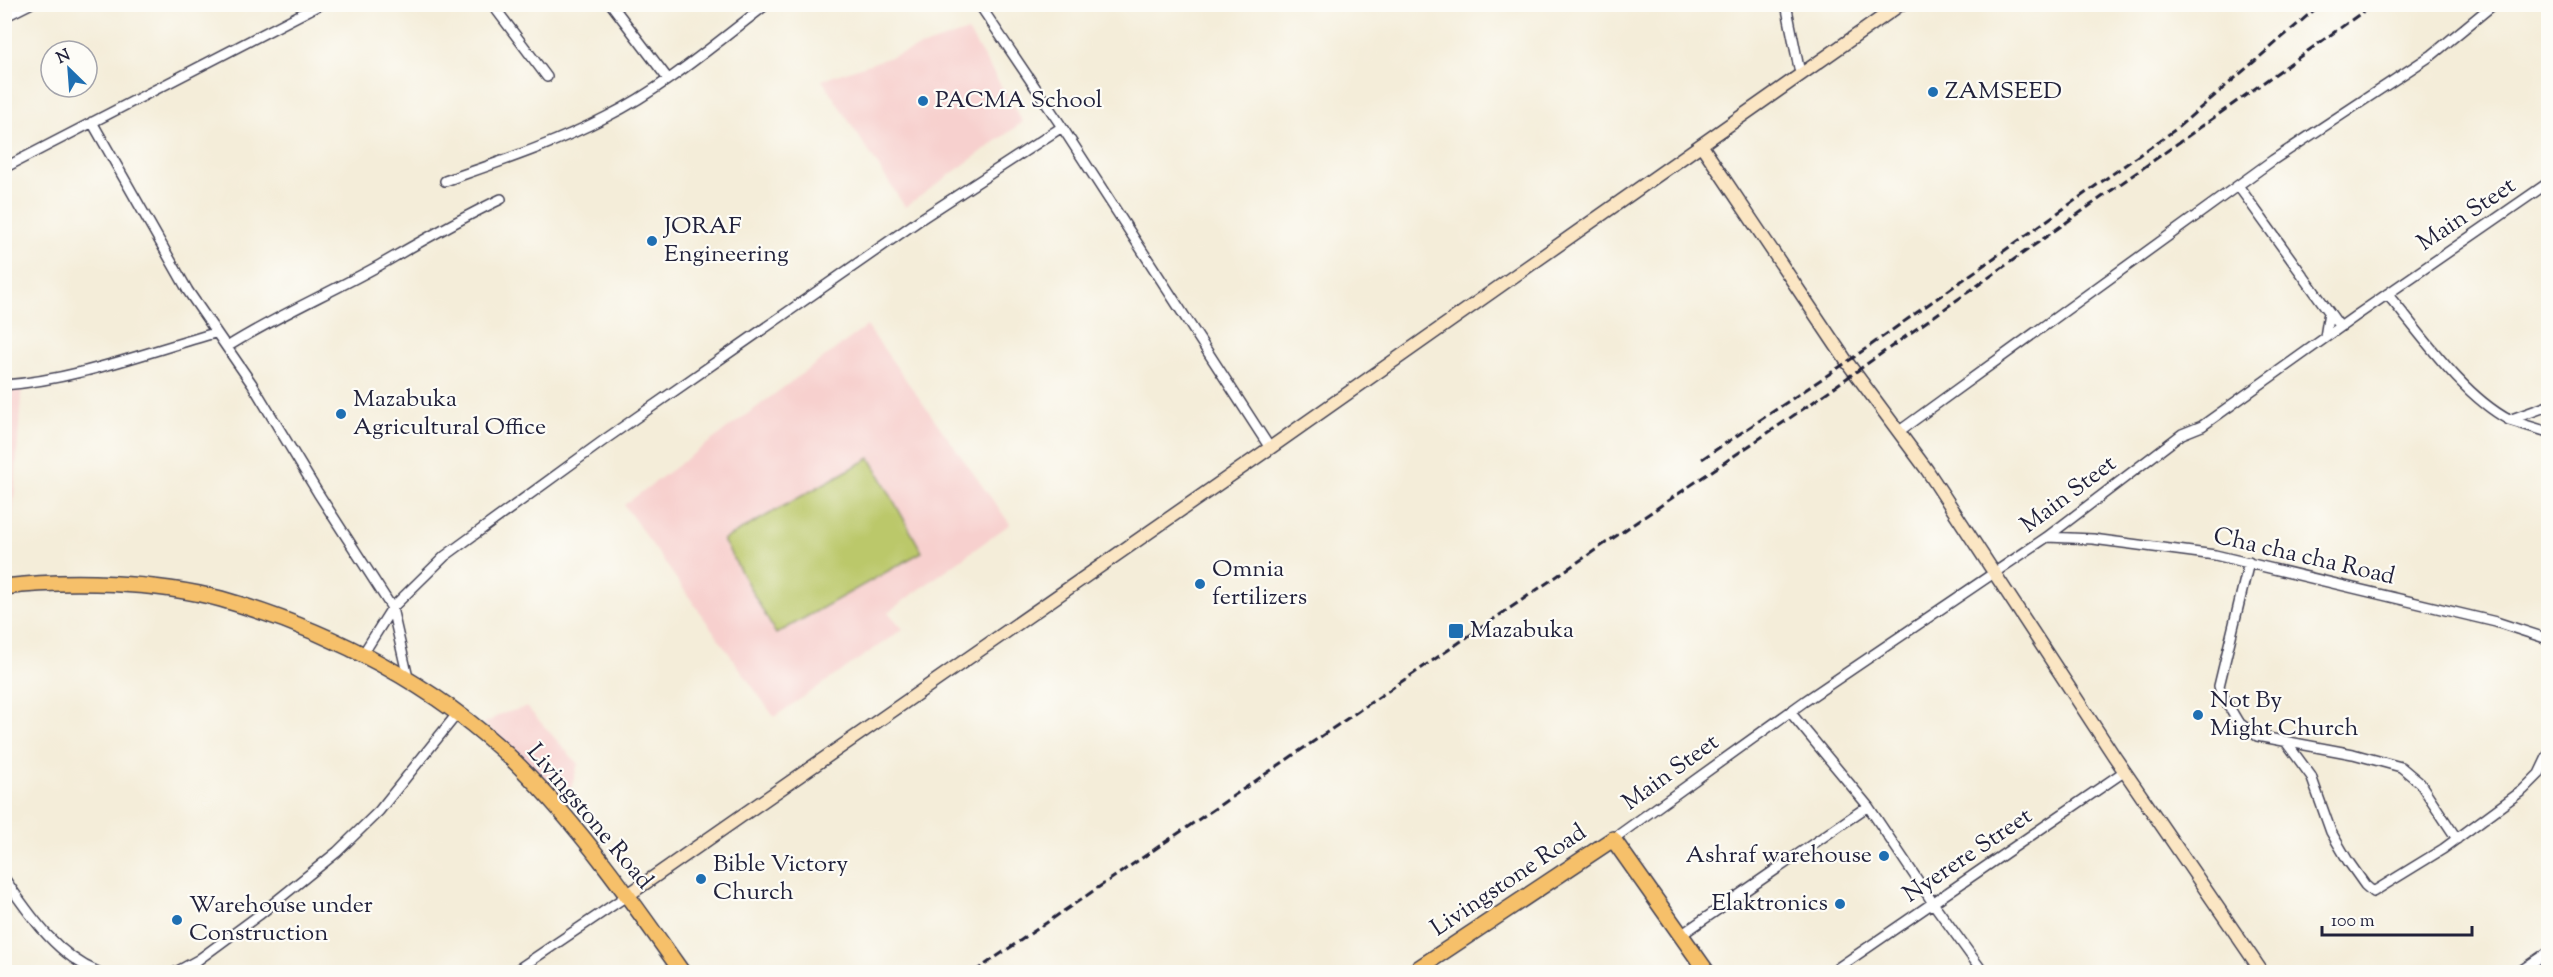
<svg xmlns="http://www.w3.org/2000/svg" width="2553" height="977" viewBox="0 0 2553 977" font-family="'Sorts Mill Goudy',serif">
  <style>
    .built { fill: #f7d0ce }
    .green { fill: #bbc86a; stroke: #6e7552; stroke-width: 1.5 }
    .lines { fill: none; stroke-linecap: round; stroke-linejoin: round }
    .minor-casing { stroke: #424053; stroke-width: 12 }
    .secondary-casing { stroke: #424053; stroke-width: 15 }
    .trunk-casing { stroke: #424053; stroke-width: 18 }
    .minor { stroke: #fff; stroke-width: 9 }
    .secondary { stroke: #fbe6c4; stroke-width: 12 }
    .trunk { stroke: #f6c06b; stroke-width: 15 }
    .rail { stroke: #22223b; stroke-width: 3; stroke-dasharray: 9 4.5; stroke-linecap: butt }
    .poi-dot { fill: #1f6fb2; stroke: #fdfcf7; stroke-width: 2 }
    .labels { text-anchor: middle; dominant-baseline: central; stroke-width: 4.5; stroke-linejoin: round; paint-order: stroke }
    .poi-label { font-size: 24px; fill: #22223b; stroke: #fdfcf7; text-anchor: start }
    .street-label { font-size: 24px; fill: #22223b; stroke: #fdfcf7 }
  </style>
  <rect width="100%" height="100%" fill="#fdfcf7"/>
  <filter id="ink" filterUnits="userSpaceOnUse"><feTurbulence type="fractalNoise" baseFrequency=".0167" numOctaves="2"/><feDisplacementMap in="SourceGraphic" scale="12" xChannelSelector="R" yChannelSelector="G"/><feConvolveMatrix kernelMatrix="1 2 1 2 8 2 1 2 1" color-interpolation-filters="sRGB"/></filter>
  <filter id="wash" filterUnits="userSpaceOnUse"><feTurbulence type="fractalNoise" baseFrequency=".008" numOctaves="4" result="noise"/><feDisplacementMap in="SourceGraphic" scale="24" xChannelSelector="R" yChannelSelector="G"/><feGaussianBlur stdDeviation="1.35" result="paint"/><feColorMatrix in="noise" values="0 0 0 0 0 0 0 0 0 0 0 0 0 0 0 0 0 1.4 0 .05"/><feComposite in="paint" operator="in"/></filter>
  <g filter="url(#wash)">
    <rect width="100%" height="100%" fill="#f4edd9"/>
    <path class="built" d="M968,31L1023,122L905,207L822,80Z
      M867,326L1010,524L888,612L903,629L774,717L624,505Z
      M22,384L9,569H5L4,386Z
      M527,707L578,764L567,803L484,724L501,714Z"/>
    <path class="green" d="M870,458L922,552L776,634L723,540Z"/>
  </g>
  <g filter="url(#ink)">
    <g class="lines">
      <defs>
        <path id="minor" d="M492,4L547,77
          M611,4L668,79
          M979,4L1062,127L1270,448
          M1786,4L1800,73
          M4,17L30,4
          M92,122L188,291L252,384L318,493L392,608L409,682
          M4,168L321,4
          M445,181C499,162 554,144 606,117C664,88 715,44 767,4
          M2239,187L2340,327
          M2387,294C2422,335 2461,394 2509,420L2548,406
          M2325,337L2329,312
          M227,347C276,316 330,293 380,265C420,242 459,219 501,199
          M4,385C75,380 147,352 215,333
          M2509,420L2548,432
          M1898,432L2273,160L2432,55L2494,4
          M2047,537L2093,539L2215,555L2496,622L2548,639
          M2249,562L2219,686L2222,695L2238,722L2257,736L2353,754L2401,767L2420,783L2457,839
          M363,654L392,608L445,556L607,438L921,219L1062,127
          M1790,712L1868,806
          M2286,742L2311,776L2331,832L2348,861L2365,885L2373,892L2443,849L2523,790L2539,774L2548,755
          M1613,839L1805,701L2047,537L2182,434L2202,426L2357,315L2548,183
          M4,878C30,915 55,954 98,972
          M1681,935L1868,806L1933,903L1983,972
          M176,972L198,960L259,915L337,852L379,811L457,714
          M514,972L628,895
          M1832,972L2125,771
          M2519,972L2548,952"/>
        <path id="secondary" d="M1702,146L1847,362L1927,470L2114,756L2262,972
          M628,895L1270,448L1901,4"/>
        <path id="trunk" d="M4,587C70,579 157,582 221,599C330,630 439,686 519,766C581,828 632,901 682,972
          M1413,972L1613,839L1707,972"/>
      </defs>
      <use href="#minor" class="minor-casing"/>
      <use href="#secondary" class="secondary-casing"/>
      <use href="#trunk" class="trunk-casing"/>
      <use href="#minor" class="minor"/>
      <use href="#secondary" class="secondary"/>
      <use href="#trunk" class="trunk"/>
      <path class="rail" d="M1702,459L1847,362L2176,129L2321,4
        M974,972L1809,405L2374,4"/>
    </g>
  </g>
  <g class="poi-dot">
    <circle cx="1933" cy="92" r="6"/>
    <circle cx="923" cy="101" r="6"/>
    <circle cx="652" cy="241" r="6"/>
    <circle cx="341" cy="414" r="6"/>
    <circle cx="1200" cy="584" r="6"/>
    <rect x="1448" y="623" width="16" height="16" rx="3"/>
    <circle cx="2198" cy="715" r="6"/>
    <circle cx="1884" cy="856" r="6"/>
    <circle cx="701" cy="879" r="6"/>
    <circle cx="1840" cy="904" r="6"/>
    <circle cx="177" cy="920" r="6"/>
  </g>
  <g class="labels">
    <g class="poi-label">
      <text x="1945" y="92">ZAMSEED</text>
      <text x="935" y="101">PACMA School</text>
      <text x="664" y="227">JORAF<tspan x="664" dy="28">Engineering</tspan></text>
      <text x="353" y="400">Mazabuka<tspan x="353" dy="28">Agricultural Office</tspan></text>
      <text x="1212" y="570">Omnia<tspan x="1212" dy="28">fertilizers</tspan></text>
      <text x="1470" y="631">Mazabuka</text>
      <text x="2210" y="701">Not By<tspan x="2210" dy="28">Might Church</tspan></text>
      <text x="1872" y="856" text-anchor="end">Ashraf warehouse</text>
      <text x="713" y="865">Bible Victory<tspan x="713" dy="28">Church</tspan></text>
      <text x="1828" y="904" text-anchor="end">Elaktronics</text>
      <text x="189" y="906">Warehouse under<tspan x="189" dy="28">Construction</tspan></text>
    </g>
    <g class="street-label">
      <text transform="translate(2467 215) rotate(-34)">Main Steet</text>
      <text transform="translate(2069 495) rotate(-37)">Main Steet</text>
      <text transform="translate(2304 557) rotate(13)">Cha cha cha Road</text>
      <text transform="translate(1671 773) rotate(-36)">Main Steet</text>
      <text transform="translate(589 817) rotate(50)">Livingstone Road</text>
      <text transform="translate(1968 856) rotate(-34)">Nyerere Street</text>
      <text transform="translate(1509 881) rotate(-34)">Livingstone Road</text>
    </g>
  </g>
  <rect width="2553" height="977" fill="none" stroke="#fdfcf7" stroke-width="24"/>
  <g transform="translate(69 69) rotate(335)"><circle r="28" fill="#fdfcf7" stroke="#a5a5ac" stroke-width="1.5"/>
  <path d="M0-4.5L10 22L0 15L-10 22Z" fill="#1f6fb2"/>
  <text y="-9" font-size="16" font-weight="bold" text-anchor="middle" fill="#22223b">N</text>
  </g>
  <path d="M2322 926v9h150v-9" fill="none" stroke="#22223b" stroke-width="3"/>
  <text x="2331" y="926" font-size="18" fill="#22223b" stroke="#fdfcf7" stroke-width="4.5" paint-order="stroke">100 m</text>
</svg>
